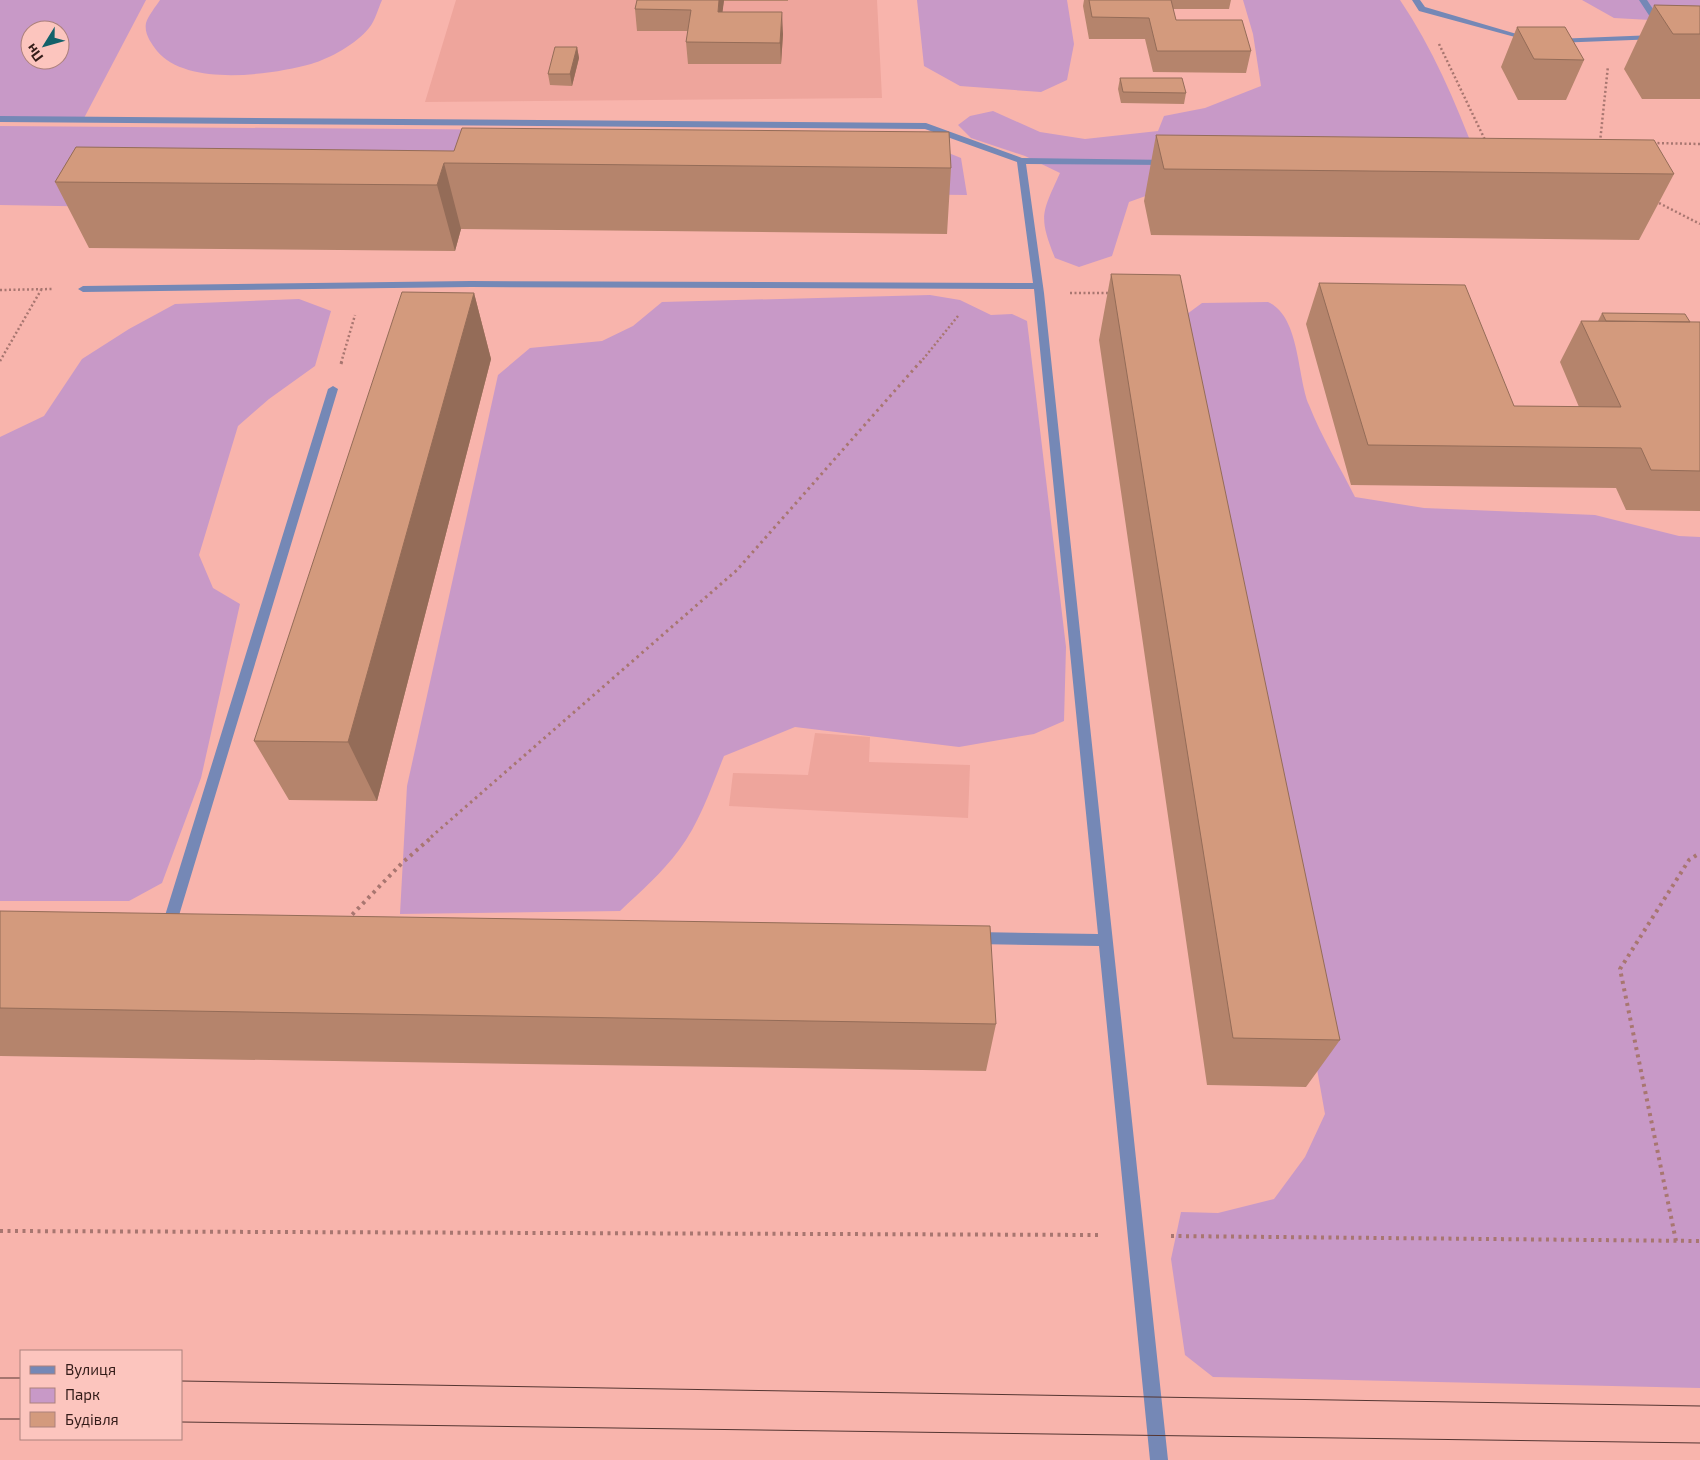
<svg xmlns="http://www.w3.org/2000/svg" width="1700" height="1460" viewBox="0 0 1700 1460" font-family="'Exo 2',sans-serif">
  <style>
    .built { fill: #eea59c }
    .green { fill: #c899c7; fill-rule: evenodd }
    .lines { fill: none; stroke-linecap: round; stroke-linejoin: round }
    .path-far2 { stroke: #a87670; stroke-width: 2.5; stroke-dasharray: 2 2.5; stroke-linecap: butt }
    .path-far1 { stroke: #a87670; stroke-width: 3; stroke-dasharray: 2.5 4; stroke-linecap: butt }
    .path { stroke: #a87670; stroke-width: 4; stroke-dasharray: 3 4.5; stroke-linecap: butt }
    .minor { fill: #7588b6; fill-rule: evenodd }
    .tram { stroke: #553632; stroke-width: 1 }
    .wall { fill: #b5846c }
    .shaded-wall { fill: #946c58 }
    .building { fill: #d39a7d; stroke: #946c58 }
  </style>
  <rect width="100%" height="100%" fill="#f8b4ac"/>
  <path class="built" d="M456,0H877L882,98L425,102Z
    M815,733L870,737L869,762L970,765L968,818L729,806L733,773L808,775Z"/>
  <path class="green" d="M0,0H146L83,120L0,119ZM30,30H60V60H30Z
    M160,0H382C378,9 375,21 369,28C356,44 331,58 311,64C271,75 187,87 157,51C151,43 144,34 146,23C148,16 156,6 160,0Z
    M917,0H1067L1074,44L1067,80L1041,92L960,86L924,66Z
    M1243,0H1400C1432,47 1456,103 1476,156L1154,193L1129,202L1112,256L1079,267L1055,258C1038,216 1042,213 1060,173L1025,156L971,138L958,125L970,116L993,111L1040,132L1085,139L1158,131L1164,116L1205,108L1261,86L1253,34Z
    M1582,0H1700V26L1669,21L1614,18Z
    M0,126L819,132L919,141L961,158L967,195L485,189L117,207L0,205Z
    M930,295L960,300L991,315L1012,314L1027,321L1066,647L1064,721L1034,734L959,747L795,727L724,756C711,788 700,822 679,850C662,873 640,892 620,911L400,914L407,786L498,375L530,348L602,341L633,326L662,302Z
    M299,299L331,311L315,366L269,399L238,426L199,555L213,588L240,604L201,778L162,883L129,901H0V437L44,416L82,359L129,329L175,304Z
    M1268,302C1300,316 1297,376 1309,405C1321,436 1340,467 1355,497L1424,508L1595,515L1679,536L1700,537V1388L1213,1377L1185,1355L1171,1259L1181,1212L1218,1213L1274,1199L1305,1157L1325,1114L1183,317L1202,303Z"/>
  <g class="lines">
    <path class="path-far2" d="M1439,44L1486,142
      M1600,142L1608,66
      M1653,143L1700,144
      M1655,201L1700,224
      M0,290L53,289
      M1070,293H1111
      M0,361L41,290
      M341,363L355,315
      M920,363L958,316"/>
    <path class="path-far1" d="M341,364L342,361
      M431,837L737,570L921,361"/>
    <path class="path" d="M347,920L402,863L433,836
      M0,1231L1102,1235
      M1171,1236L1700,1241
      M1676,1241L1620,969L1689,860L1700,853"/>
    <path class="minor" d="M1412,0H1420L1425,7L1534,39L1530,41L1419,11Z
      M1639,0H1647L1663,24L1662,26H1656Z
      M1655,35L1659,37L1658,39L1555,43L1551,41L1555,39Z
      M0,116L926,123L1022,158L1171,160L1172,162L1168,165L1026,164L1044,293L1168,1460H1150L1099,946L975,944L970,942L968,938L970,934L975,932L1098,934L1034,289L471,287L83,292L78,289L83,286L471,281L1033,283L1017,162L925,129L0,122Z
      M333,386L338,389L177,922L175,926L170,928L165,926L163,922L328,389Z"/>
    <path class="tram" d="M0,1378H21
      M181,1381L1700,1406
      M0,1419H21
      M181,1422L1700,1443"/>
  </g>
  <path class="wall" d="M637,0H788V1H724L722,12L783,34L781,64H688L686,42L688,31H637L635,9Z
    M1084,0H1231L1229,9H1173L1176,20L1251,51L1246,73L1153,72L1145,39H1089L1083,6Z
    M1654,5L1700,6V99H1642L1624,69Z
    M1517,27L1584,60L1566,100H1518L1501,67Z
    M577,47L579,58L572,86L550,85L548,74Z
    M1120,78L1186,93L1184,104L1121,103L1118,89Z
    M1156,135L1674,174L1639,240L1151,235L1144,201Z
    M76,147L951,168L947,234L461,229L455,251L89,248L55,182Z
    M1111,274L1340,1040L1306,1087L1207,1085L1099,340Z
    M1319,283L1514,406L1579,407L1560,362L1581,321H1598L1602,313L1690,322H1700V511L1626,510L1616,488L1351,485L1306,324Z
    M474,293L491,359L377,801L289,800L254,741Z
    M0,911L996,1024L986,1071L0,1056Z"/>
  <path class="shaded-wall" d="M719,0H724L720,33L718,12Z
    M782,12L783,34L781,64L780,43Z
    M577,47L579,58L572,86L570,74Z
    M444,163L461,229L455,251L437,185Z
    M474,293L491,359L377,801L348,742Z"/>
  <path class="building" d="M637,0H719L718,12H782L780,43L686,42L691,10L635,9Z
    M1089,0H1171L1176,20H1242L1251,51H1157L1149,18L1092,17Z
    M1654,5L1700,6V34H1673Z
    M1517,27H1565L1584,60L1534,59Z
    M555,47H577L570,74H548Z
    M1120,78H1182L1186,93L1123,92Z
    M462,128L949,132L951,168L444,163L437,185L55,182L76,147L454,151Z
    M1156,135L1654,140L1674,174L1164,169Z
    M1111,274L1180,275L1340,1040L1233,1038Z
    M1319,283L1465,285L1514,406L1621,407L1581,321L1700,322V471L1651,470L1641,448L1368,445Z
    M402,292L474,293L348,742L254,741Z
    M1602,313L1685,314L1690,322L1606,321Z
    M0,911L990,926L996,1024L0,1008Z"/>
  <rect x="20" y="1350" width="162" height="90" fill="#fcc5be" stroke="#ac817c"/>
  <rect x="30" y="1366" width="25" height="8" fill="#7588b6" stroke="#ac817c"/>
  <text x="65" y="1375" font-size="15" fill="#331b18">Вулиця</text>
  <rect x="30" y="1388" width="25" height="15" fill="#c899c7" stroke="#ac817c"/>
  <text x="65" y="1400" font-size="15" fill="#331b18">Парк</text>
  <rect x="30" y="1412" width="25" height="15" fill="#d39a7d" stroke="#ac817c"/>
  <text x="65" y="1425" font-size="15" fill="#331b18">Будівля</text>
  <g transform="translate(45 45) rotate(233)"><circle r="24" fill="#fcc5be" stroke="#ac817c"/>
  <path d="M0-4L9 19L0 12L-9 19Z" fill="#13616a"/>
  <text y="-8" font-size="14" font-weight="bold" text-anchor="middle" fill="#331b18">Пн</text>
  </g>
</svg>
